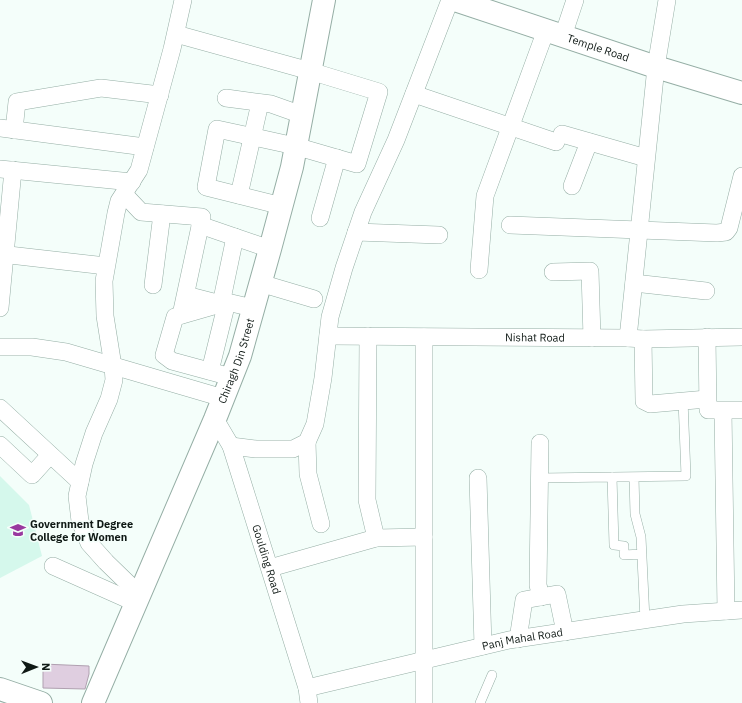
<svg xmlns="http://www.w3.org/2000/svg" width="742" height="703" viewBox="0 0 742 703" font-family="'IBM Plex Sans',sans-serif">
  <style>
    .built { fill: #d5f8ec }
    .building { fill: #dfcee0; stroke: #b0a0b0 }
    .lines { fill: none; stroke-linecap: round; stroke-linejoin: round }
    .lane-casing { stroke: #95aea5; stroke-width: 10 }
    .street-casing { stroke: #95aea5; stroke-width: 18 }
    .secondary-casing { stroke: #95aea5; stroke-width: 24 }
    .lane { stroke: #fff; stroke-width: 9 }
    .street { stroke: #fff; stroke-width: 17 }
    .secondary { stroke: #fff; stroke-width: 22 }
    .labels { text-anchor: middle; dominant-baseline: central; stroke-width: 3; stroke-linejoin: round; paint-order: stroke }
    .street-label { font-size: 11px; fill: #0f1915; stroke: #f4fefa }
    .poi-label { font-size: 11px; font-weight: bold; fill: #0f1915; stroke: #f4fefa; text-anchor: start }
  </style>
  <rect width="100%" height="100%" fill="#f4fefa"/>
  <path class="built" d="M0,476L29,505L42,556L0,578Z"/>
  <path class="building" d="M43,664L89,666V674L85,689L43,688Z"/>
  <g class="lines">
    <defs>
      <path id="lane" d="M612,477L614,545L624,546V555L642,554
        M634,477L635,514L641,537L645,620
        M540,478L686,476L683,400
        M480,703L492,675"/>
      <g id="street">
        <path d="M176,34L310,71L379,92L357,164L295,146L217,129L206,187L282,206"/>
        <path d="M563,36L575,0"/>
        <path d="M414,94L556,142"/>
        <path d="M226,98L271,104L302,115"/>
        <path d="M0,128L145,147"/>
        <path d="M14,130L17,102L101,88L160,95"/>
        <path d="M562,134L646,158"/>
        <path d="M0,169L132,182"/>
        <path d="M572,186L589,142"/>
        <path d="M124,194L141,212L202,217L181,315"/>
        <path d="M239,195L260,103"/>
        <path d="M320,218L337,158"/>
        <path d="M200,225L270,249"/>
        <path d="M510,225L717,233L726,232L729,228L742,176"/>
        <path d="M356,232L439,235"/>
        <path d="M0,254L106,266"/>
        <path d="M479,270L485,196L546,30"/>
        <path d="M553,272L590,271L592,338"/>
        <path d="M260,283L314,299"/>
        <path d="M634,283L706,291"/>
        <path d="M153,285L162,214"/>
        <path d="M186,295L221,304L235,237"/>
        <path d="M0,308L13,170"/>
        <path id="s1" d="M328,336L628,338L643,339L742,337"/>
        <path d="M368,336L367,500L376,538"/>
        <path d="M424,337V703"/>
        <path d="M707,337L708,410H742"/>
        <path d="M628,338L656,67L667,0"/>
        <path d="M643,339L644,401L650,404L707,399"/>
        <path d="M0,347H32L66,352L223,398"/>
        <path d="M210,371L227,302"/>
        <path d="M231,377L172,361L164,355L175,317L227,302L253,308"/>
        <path d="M0,408L80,482"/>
        <path d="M723,411L726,611"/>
        <path id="s2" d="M215,419L231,446L307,688L309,703"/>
        <path d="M307,442L308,474L321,524"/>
        <path d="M540,443L538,585L541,597"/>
        <path d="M0,445L32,475L50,455"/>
        <path d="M231,446L256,449H293L307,442L315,424L323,378L330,317L344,268L363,212L396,140L450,0"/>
        <path d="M478,478L483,646"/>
        <path d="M53,566L136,603"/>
        <path d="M270,568L376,538L424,537"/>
        <path d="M139,594L106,562L89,543L80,521L77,496L84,464L94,433L109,399L114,380L113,366L105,316L104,281L116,213L119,201L139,170L172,49L183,0"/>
        <path d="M518,639L524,600L557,594L565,632"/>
        <path id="s3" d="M307,688L509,640L683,614L742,610"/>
      </g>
      <g id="secondary">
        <path id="s4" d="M455,0L656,67L742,93"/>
        <path d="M0,689L41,703"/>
        <path id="s5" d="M93,703L215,419L240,356L270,249L292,167L324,0"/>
      </g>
    </defs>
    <use href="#lane" class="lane-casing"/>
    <use href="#street" class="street-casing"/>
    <use href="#secondary" class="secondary-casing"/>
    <use href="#lane" class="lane"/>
    <use href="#street" class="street"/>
    <use href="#secondary" class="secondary"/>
  </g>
  <defs>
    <symbol id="school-bare" viewBox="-9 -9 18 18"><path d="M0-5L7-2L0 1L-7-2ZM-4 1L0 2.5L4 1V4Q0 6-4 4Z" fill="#99389f" stroke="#f4fefa" stroke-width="2.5" paint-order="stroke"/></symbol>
  </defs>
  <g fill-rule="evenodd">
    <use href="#school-bare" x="7" y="519" width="22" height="22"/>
  </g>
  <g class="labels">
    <g class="street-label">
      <text stroke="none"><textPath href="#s4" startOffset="151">Temple Road</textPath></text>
      <text stroke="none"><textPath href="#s1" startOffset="207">Nishat Road</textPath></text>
      <text stroke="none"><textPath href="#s5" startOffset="371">Chiragh Din Street</textPath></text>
      <text stroke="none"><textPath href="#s2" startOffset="150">Goulding Road</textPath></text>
      <text stroke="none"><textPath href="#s3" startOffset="221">Panj Mahal Road</textPath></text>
    </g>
    <g class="poi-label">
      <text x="30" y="524">Government Degree<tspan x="30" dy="13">College for Women</tspan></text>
    </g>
  </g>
  <g transform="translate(36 667) rotate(89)" stroke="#f4fefa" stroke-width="3" paint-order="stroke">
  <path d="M0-3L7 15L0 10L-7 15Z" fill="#0f1915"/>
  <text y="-6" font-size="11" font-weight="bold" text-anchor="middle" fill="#0f1915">N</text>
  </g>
</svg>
